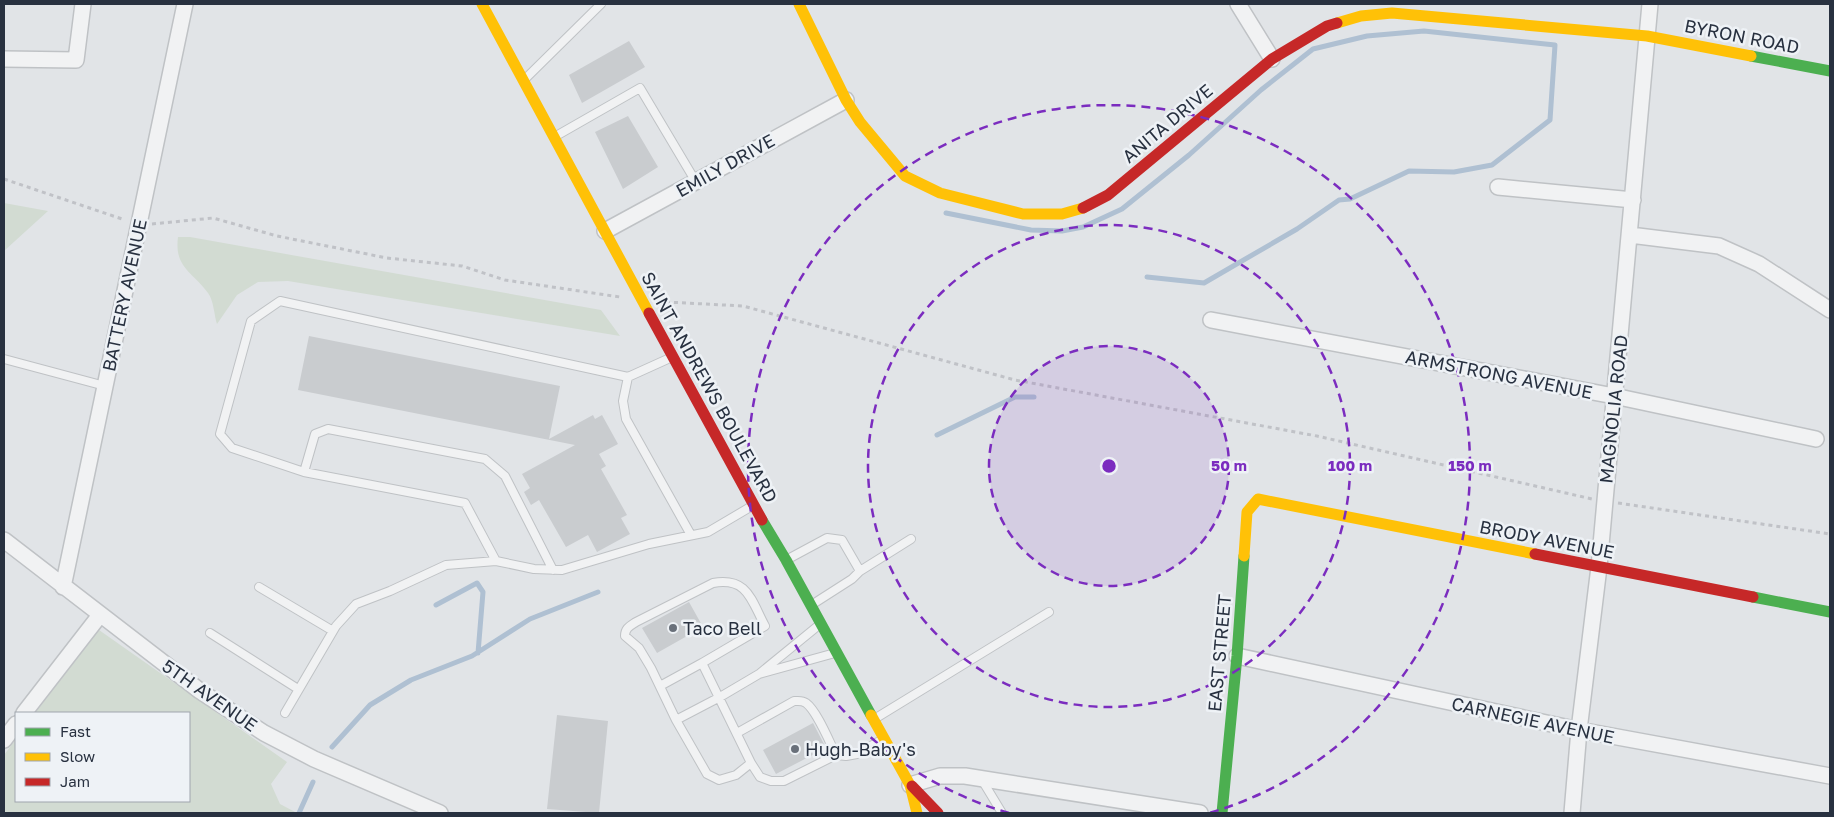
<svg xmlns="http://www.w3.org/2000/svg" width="1834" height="817" viewBox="0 0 1834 817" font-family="'Golos Text',sans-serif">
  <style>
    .green { fill: #d2dbd2 }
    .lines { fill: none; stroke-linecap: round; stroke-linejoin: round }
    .stream { stroke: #afc0d2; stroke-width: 5 }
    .building { fill: #c9cccf }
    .lane-casing { stroke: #bfc2c5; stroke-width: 10 }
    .street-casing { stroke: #bfc2c5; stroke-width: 18 }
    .path { stroke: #c0c2c7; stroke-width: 3; stroke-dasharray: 4 4; stroke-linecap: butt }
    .lane { stroke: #f1f2f3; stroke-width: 8 }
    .street { stroke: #f1f2f3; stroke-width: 15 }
    .fast { stroke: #4caf50; stroke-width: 11 }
    .slow { stroke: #ffc107; stroke-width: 11 }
    .jam { stroke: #c62828; stroke-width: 11 }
    .ring { fill: none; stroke: #7b2cbf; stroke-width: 2.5; stroke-dasharray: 9 6 }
    .poi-dot { fill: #69707a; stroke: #eef2f6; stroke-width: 2 }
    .labels { text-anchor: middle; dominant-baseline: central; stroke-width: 5; stroke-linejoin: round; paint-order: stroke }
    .street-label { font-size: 18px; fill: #283140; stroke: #eef2f6 }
    .poi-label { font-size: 18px; fill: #283140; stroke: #eef2f6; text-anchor: start }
    .centre { fill: #7b2cbf; stroke: #eef2f6; stroke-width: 2.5 }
    .ring-label { font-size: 15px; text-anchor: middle; font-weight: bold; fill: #7b2cbf; stroke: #eef2f6; stroke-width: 5; stroke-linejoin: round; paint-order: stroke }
  </style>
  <rect width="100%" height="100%" fill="#e1e4e7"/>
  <path class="green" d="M4,203L48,211L4,251Z
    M178,237H190L601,310L620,336L288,281L258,282L237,295L217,324C214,315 214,301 208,293C193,272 174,268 178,237Z
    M99,630L287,762L271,784L280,804L297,813H4V755L16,739V801H189V713H35Z"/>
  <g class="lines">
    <path class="stream" d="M946,213L1031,230L1062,231L1083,227L1122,209L1189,155L1261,90L1313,49L1367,36L1424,31L1555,45L1550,120L1492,165L1454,172L1409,171L1350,199L1339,200L1297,229L1204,283L1147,277
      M937,435L1015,397H1034
      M436,605L477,583L483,592L478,653
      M332,747L370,705L411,680L472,656L530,619L598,592
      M299,813L313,782"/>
  </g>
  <path class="building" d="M629,41L645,67L582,103L569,75Z
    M628,116L658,167L623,189L595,132Z
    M309,336L560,386L549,439L593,415L595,419L602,415L618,444L599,454L606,466L601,469L627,515L621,518L630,534L597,552L588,535L566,547L539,500L531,505L524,492L530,488L522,474L575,445L298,390Z
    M689,602L703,627L657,653L642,628Z
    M557,715L608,721L599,813L547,809Z
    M813,723L826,748L776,774L763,750Z"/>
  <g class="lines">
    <defs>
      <path id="lane" d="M525,79L601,4
        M556,136L640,88L696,182
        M4,359L105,386
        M628,377L623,401L626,419L691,535
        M304,472L315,434L328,429L485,459L505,476L553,570
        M788,559L827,538L842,540L860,571
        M496,561L465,503L304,472L232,448L220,434L251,321L280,301L628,377L670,358
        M259,587L333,631
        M813,604L852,579L860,571L911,539
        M819,625L759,674L835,653
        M210,633L298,689
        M660,686L702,663
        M285,713L336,626L356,604L390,591L446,565L496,561L534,569L562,570L649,544L708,532L752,506
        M876,718L1049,612
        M676,720L651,668L639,648L625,636C625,628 630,626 636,622L713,583C748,577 751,600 765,626L702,663L751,763L736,775L719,780L707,774L676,720L720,697L759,674
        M737,733L794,701C798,701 802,700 806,703C817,711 829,741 836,755
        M751,763L760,777L771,781H784L836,755L846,756L857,754L883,739
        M982,780L1002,813"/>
      <path id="street" d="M1238,4L1272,59
        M4,59L76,60L83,4
        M1498,187L1633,200
        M605,231L846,100
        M1630,235L1719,246L1759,264L1830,310
        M1211,320L1614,396L1816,439
        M4,540L200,691L264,733L314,759L440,813
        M63,587L185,4
        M1237,656L1579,730L1830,776
        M24,713L100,615
        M4,740L16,724
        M910,785L940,776H965L1200,813
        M1572,813L1579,730L1599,567L1650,4"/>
    </defs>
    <use href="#lane" class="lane-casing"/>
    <use href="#street" class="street-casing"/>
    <path class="path" d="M4,179L125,220
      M152,224L213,218L277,236L387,258L462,266L505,280L620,297
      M666,302L743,306L1015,380L1317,436L1592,499
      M1618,503L1830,534"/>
    <use href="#lane" class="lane"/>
    <use href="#street" class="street"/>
    <path class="fast" d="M1751,56L1830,71
      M762,520L786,560L871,715
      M1753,597L1830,612
      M1222,813L1237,656L1244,556"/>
    <path class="slow" d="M482,4L649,313
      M799,4L846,100L860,122L905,176L940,193L1023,214H1062L1083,208
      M1337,23L1361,16L1392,13L1647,36L1751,56
      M1244,556L1247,512L1258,499L1535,554
      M871,715L910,785L917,813"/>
    <path class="jam" d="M1083,208L1108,195L1272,59L1327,26L1337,23
      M649,313L762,520
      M1535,554L1753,597
      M912,786L938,813"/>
  </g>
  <circle cx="1109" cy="466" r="120" fill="#7b2cbf" fill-opacity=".12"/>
  <g class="ring">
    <circle cx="1109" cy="466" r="120"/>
    <circle cx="1109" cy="466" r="241"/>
    <path d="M1009 813A361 361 0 1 1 1209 813"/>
  </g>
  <g class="poi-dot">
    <circle cx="673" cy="628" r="5"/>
    <circle cx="795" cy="749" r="5"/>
  </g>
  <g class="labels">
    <g class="street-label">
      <text transform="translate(1742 36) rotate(11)">BYRON ROAD</text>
      <text transform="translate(1167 123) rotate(-40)">ANITA DRIVE</text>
      <text transform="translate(725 165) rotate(-29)">EMILY DRIVE</text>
      <text transform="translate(124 295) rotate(-78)">BATTERY AVENUE</text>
      <text transform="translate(1499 374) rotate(11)">ARMSTRONG AVENUE</text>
      <text transform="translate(710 387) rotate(61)">SAINT ANDREWS BOULEVARD</text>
      <text transform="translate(1613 409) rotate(-84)">MAGNOLIA ROAD</text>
      <text transform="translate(1547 539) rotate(11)">BRODY AVENUE</text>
      <text transform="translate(1219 653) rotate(-85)">EAST STREET</text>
      <text transform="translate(210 695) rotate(35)">5TH AVENUE</text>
      <text transform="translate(1533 720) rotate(12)">CARNEGIE AVENUE</text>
    </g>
    <g class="poi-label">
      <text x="683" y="628">Taco Bell</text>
      <text x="805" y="749">Hugh-Baby's</text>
    </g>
  </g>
  <circle cx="1109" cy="466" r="8" class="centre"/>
  <g class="ring-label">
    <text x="1229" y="471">50 m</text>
    <text x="1350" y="471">100 m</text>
    <text x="1470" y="471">150 m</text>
  </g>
  <rect width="1834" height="817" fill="none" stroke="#283140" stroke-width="10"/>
  <rect x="15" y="712" width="175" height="90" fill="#eef2f6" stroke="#9fa5ad"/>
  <rect x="25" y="728" width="25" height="8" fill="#4caf50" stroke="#9fa5ad"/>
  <text x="60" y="737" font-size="15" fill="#283140">Fast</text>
  <rect x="25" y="753" width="25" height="8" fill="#ffc107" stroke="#9fa5ad"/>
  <text x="60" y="762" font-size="15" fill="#283140">Slow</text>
  <rect x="25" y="778" width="25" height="8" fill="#c62828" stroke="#9fa5ad"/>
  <text x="60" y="787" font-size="15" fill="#283140">Jam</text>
</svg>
